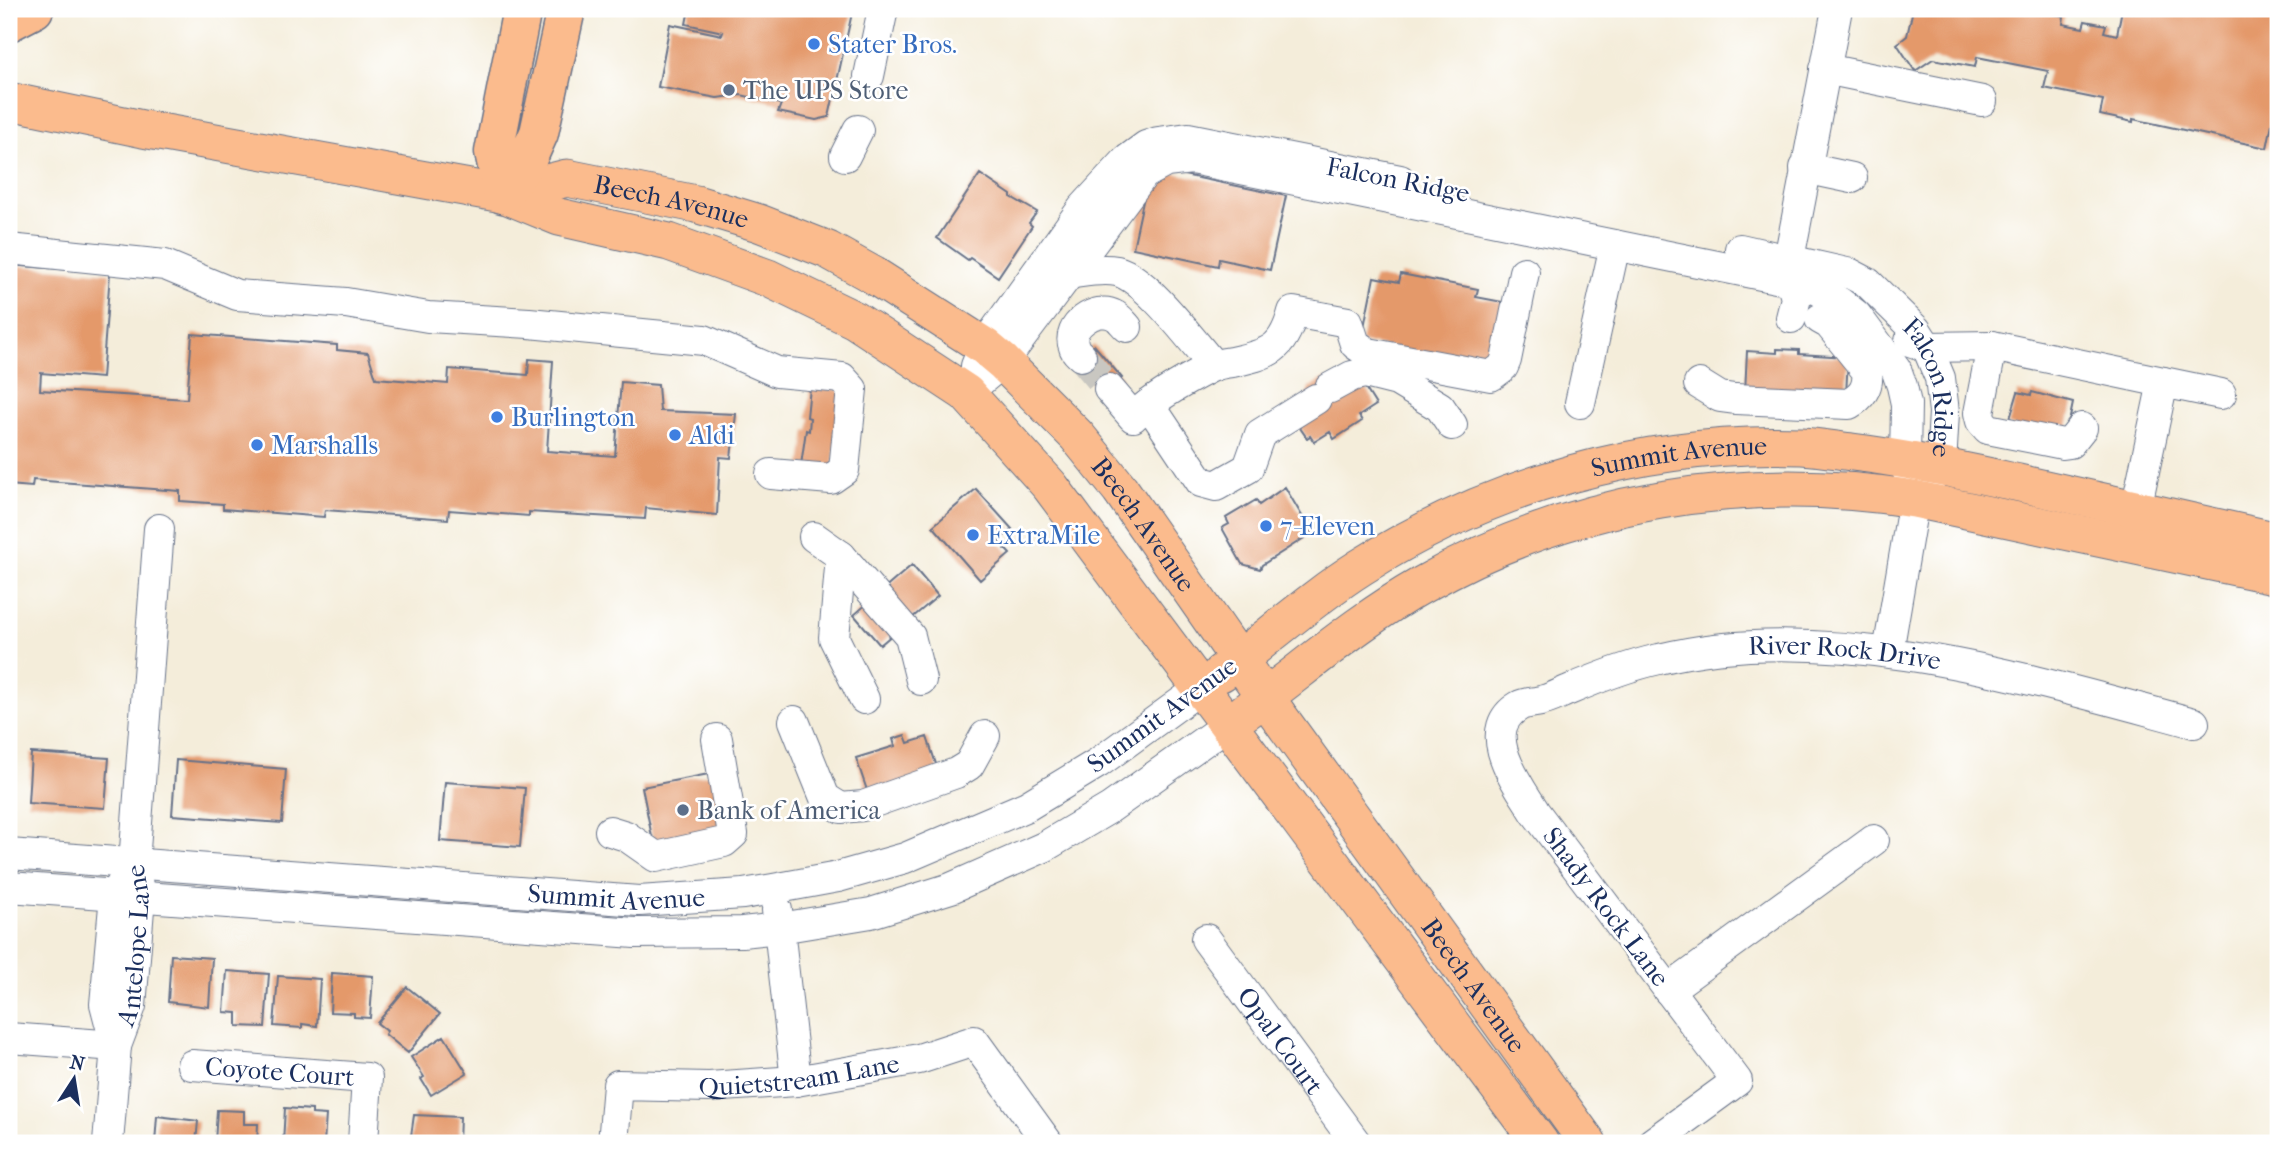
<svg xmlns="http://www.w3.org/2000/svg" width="2287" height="1152" viewBox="0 0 2287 1152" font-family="'IM FELL French Canon',serif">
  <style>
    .building { fill: #e4996a }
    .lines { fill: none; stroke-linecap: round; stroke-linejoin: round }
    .minor-tunnel { stroke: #c9c7c1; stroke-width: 30; stroke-dasharray: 30 15; stroke-linecap: butt }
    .minor-casing { stroke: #677289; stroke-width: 32 }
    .major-casing { stroke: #677289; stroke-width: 39 }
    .highway-casing { stroke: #677289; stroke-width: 41 }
    .minor { stroke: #fff; stroke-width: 30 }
    .major { stroke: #fbbb8d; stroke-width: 37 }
    .highway { stroke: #fbbb8d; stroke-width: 38 }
    .shop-dot { fill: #3f7fe0; stroke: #fff; stroke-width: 2.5 }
    .service-dot { fill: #5c6f8a; stroke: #fff; stroke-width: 2.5 }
    .labels { text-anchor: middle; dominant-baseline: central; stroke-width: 5; stroke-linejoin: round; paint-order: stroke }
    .shop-label { font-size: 26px; fill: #366cbe; stroke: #fff; text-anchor: start }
    .service-label { font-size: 26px; fill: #4e5e75; stroke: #fff; text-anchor: start }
    .street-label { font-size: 26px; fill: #1b2f5e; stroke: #fff }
  </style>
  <rect width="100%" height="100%" fill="#fff"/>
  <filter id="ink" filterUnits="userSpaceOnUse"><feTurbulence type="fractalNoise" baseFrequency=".0143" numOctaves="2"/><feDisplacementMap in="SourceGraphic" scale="14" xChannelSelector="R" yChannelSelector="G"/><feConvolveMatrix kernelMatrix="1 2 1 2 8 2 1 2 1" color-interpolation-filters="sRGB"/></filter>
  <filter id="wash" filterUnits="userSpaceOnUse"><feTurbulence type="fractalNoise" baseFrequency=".00686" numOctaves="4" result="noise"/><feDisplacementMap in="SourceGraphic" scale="28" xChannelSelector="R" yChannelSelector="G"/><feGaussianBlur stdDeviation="1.57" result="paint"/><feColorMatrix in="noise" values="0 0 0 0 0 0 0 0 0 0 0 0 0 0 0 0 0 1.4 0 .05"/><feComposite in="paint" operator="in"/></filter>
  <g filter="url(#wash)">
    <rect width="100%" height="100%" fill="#f4edda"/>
    <g id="blocks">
      <path class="building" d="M689,9H862L861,14L852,13L829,117L816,120L778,112L781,104L741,95L717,98L658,87L670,24L722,35L723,32L686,24Z
        M1913,9H2029L2064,16L2063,24L2083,28L2085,21L2106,25L2104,32L2117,35L2122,9H2278V95L2267,148L2133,119V122L2100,115L2103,100L2044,88L2048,71L1977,57L1975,67L1933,59L1915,71L1897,44L1907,36Z
        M1174,173L1286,196L1270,270L1219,259L1218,266L1133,248L1145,192Z
        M980,174L1011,195V197L1037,212L1029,223L1032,226L998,277L970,258L968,260L937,238Z
        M9,265L110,273L102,378L41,373L40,390L187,399L192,334L337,345V350L368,353L376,378L448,384L449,369L528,375L529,359L553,361L547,451L615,456L621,382L658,385L660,411L736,414L731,458L720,457L717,515L646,508L645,519L529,512V516L449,510L448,519L325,510L324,517L223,509V504L180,501V491L33,480L32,487L9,485Z
        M1401,274L1478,289L1476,297L1513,304L1503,351L1481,366L1361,342L1374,277L1399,282Z
        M1094,345L1122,378L1103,394L1082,372L1084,370L1075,361Z
        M1777,349L1799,350V354L1848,357L1846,395L1745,393L1747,351L1777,353Z
        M1359,378L1376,405L1359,416L1362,421L1334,439L1330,432L1314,442L1310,436L1307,438L1298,425L1309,388L1324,379Z
        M810,388L843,390L833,467L801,465L806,430L809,431L810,418L807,417Z
        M2018,392L2031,395L2032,392L2073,403L2066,437L2008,425Z
        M1285,487L1312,533L1262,565L1260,569L1242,564L1222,528L1229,524L1226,518L1256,500L1259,505Z
        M976,489L1012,529L998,541L1010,554L980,580L933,526Z
        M912,565L938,596L880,645L854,615Z
        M905,735L908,743L927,737L939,773L869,796L856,758L895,746L893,739Z
        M31,753L109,758L105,808L28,803Z
        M176,760L286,769L282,823L172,815Z
        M719,772L724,834L654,847L642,787Z
        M445,782L525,788L520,847L440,841Z
        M171,955L212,958L209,1007L168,1002Z
        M227,971L269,974L265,1027L237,1026V1013L224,1012Z
        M332,973L373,976L370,1018L354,1017V1013L330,1012Z
        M278,976L320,979L317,1026L302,1024V1028L274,1026Z
        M407,987L440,1014L408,1053L385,1034L387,1031L377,1023Z
        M444,1036L467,1073L431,1095L421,1079L424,1077L411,1057Z
        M285,1108L312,1110V1114L326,1115L324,1143H283Z
        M217,1110L244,1111V1124H258L257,1143H215Z
        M414,1115L460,1117L459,1143H410Z
        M157,1116L198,1121L196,1143H155Z"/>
    </g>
  </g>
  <g filter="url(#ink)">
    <use href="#blocks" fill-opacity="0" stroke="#677289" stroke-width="2"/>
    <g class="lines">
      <path class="minor-tunnel" d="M1081,356L1109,389"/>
      <defs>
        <g id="minor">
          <path d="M1825,69L1982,101"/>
          <path d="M869,76L883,9"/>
          <path d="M845,156L858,130"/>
          <path d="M1805,168L1852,178"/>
          <path d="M9,249L165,265L237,295L346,303L428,317L529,323L704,340L777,372L842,378L852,389L844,470L831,479L771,474"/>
          <path id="s1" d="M1740,249L1851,274L1868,283L1916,330L1927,347L1940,378L1944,412L1941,466L1928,482"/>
          <path d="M1068,274C1084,272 1101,268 1117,271C1147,279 1192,341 1214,366"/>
          <path d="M1791,318L1796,298L1791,281L1789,259L1837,9"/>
          <path d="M1910,341L1927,347L1992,346L2163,382"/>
          <path d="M1992,346L1979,413L1981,421L1988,429L2063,444L2070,443L2082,428"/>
          <path d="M1081,356C1078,353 1075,351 1074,347C1065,326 1097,305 1114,315C1119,317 1123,323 1127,327"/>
          <path d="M976,366L984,346L1082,209L1127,160L1146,146L1158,142L1188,138L1400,180"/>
          <path d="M1699,384L1720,397L1735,399L1849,404C1863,396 1869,387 1867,371L1829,324L1820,319"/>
          <path d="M1330,388L1352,376L1365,373L1397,381L1440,407L1452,425"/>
          <path d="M1109,389L1133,417C1155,397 1184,381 1211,367C1217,364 1225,363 1232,362C1269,354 1283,350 1293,312L1348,322L1355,344L1368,353L1491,376L1503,367L1506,360L1524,272"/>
          <path d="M966,393L1003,362L1144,174L1166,162L1192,159L1791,281L1818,290L1839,302L1856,315L1896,369L1902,386L1906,404L1905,459L1914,499L1888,652"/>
          <path d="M1580,403L1615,245"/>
          <path d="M1149,404L1201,482L1216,486L1248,468L1260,434L1316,399"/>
          <path d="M2136,509L2163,382L2221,394"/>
          <path d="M814,537L841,556L910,636L921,680"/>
          <path d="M841,556L834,638L864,699"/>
          <path d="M794,721L825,798L841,808L863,806L956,773L969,765L985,736"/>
          <path d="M610,831L626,836L656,857L724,842L733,834L717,739"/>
          <path id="s2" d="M9,854L639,901L743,894L773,889L838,877L905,858L1027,806L1098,763L1201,688"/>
          <path d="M9,887L635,933L742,932L780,928L871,913L951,888L1044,847L1110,808L1227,725"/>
          <path d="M777,910L796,1081"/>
          <path id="s3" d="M1206,939L1356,1143"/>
          <path d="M1668,990L1874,840"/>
          <path d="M9,1038L116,1046"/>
          <path d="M116,1046L105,1004L115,895L124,880"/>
          <path id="s4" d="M192,1065L367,1078L363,1143"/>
          <path id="s5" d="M108,1143L116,1046L131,1006L140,897L134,863L159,529"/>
          <path id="s6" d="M613,1143L618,1085L709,1087L796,1081L919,1059L974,1041L1048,1143"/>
          <path id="s7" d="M1652,1143L1737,1081L1535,812C1518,784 1477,731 1519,706C1526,702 1537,703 1544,700C1553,698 1561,693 1569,690C1597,678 1628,666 1659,659C1827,617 2030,679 2194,723"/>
        </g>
        <g id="major">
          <path d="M9,101L143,129L503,194L559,217L669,242L768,278L855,320L966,393L1050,486L1540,1143"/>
          <path id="s8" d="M503,194L567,178L696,204L759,223L828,250L873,275L984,346L1003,362L1077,436L1120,489L1265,697L1588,1143"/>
          <path id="s9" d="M1221,673C1268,638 1312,598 1361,567C1491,485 1648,440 1802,446C1818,447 1836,450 1852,452C1909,459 1963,471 2019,483C2105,502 2192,522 2278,541"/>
          <path d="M1245,712C1304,669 1358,621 1422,585C1570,500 1746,472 1914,499L2278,576"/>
        </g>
        <path id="highway" d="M9,22L34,9
          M503,194L526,162L539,133L566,9
          M503,194L494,152L522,9"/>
      </defs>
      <use href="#minor" class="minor-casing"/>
      <use href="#major" class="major-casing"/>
      <use href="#highway" class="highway-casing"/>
      <use href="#minor" class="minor"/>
      <use href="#major" class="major"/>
      <use href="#highway" class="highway"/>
    </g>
  </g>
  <g class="shop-dot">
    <circle cx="814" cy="44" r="7"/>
    <circle cx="497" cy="417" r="7"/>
    <circle cx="675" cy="435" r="7"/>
    <circle cx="257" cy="445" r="7"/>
    <circle cx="1266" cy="526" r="7"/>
    <circle cx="973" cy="535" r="7"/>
  </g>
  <g class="service-dot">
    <circle cx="729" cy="90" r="7"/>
    <circle cx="683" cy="810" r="7"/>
  </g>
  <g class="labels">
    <g class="shop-label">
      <text x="828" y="44">Stater Bros.</text>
      <text x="511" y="417">Burlington</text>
      <text x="689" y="435">Aldi</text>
      <text x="271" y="445">Marshalls</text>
      <text x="1280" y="526">7-Eleven</text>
      <text x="987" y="535">ExtraMile</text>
    </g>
    <g class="service-label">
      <text x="743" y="90">The UPS Store</text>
      <text x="697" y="810">Bank of America</text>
    </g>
    <g class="street-label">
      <text transform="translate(1398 180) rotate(11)">Falcon Ridge</text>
      <text stroke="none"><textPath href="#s8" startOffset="173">Beech Avenue</textPath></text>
      <text stroke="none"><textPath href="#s1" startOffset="261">Falcon Ridge</textPath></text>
      <text stroke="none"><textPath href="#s9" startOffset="516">Summit Avenue</textPath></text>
      <text stroke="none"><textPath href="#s8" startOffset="761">Beech Avenue</textPath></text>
      <text stroke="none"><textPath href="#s7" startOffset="898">River Rock Drive</textPath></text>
      <text transform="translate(1162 715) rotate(-36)">Summit Avenue</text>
      <text stroke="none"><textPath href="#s2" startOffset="609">Summit Avenue</textPath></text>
      <text transform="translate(1606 907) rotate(53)">Shady Rock Lane</text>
      <text stroke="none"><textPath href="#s5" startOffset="201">Antelope Lane</textPath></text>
      <text stroke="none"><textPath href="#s8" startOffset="1328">Beech Avenue</textPath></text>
      <text stroke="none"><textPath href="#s3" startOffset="126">Opal Court</textPath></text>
      <text stroke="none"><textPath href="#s4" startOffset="88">Coyote Court</textPath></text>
      <text stroke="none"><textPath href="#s6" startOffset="240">Quietstream Lane</textPath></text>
    </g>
  </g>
  <rect width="2287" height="1152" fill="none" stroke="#fff" stroke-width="35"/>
  <g transform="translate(74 1079) rotate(12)" stroke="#ffffff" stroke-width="5" paint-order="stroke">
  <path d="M0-5L12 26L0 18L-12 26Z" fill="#1b2f5e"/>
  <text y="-10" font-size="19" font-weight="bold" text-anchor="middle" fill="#1b2f5e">N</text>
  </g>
</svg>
